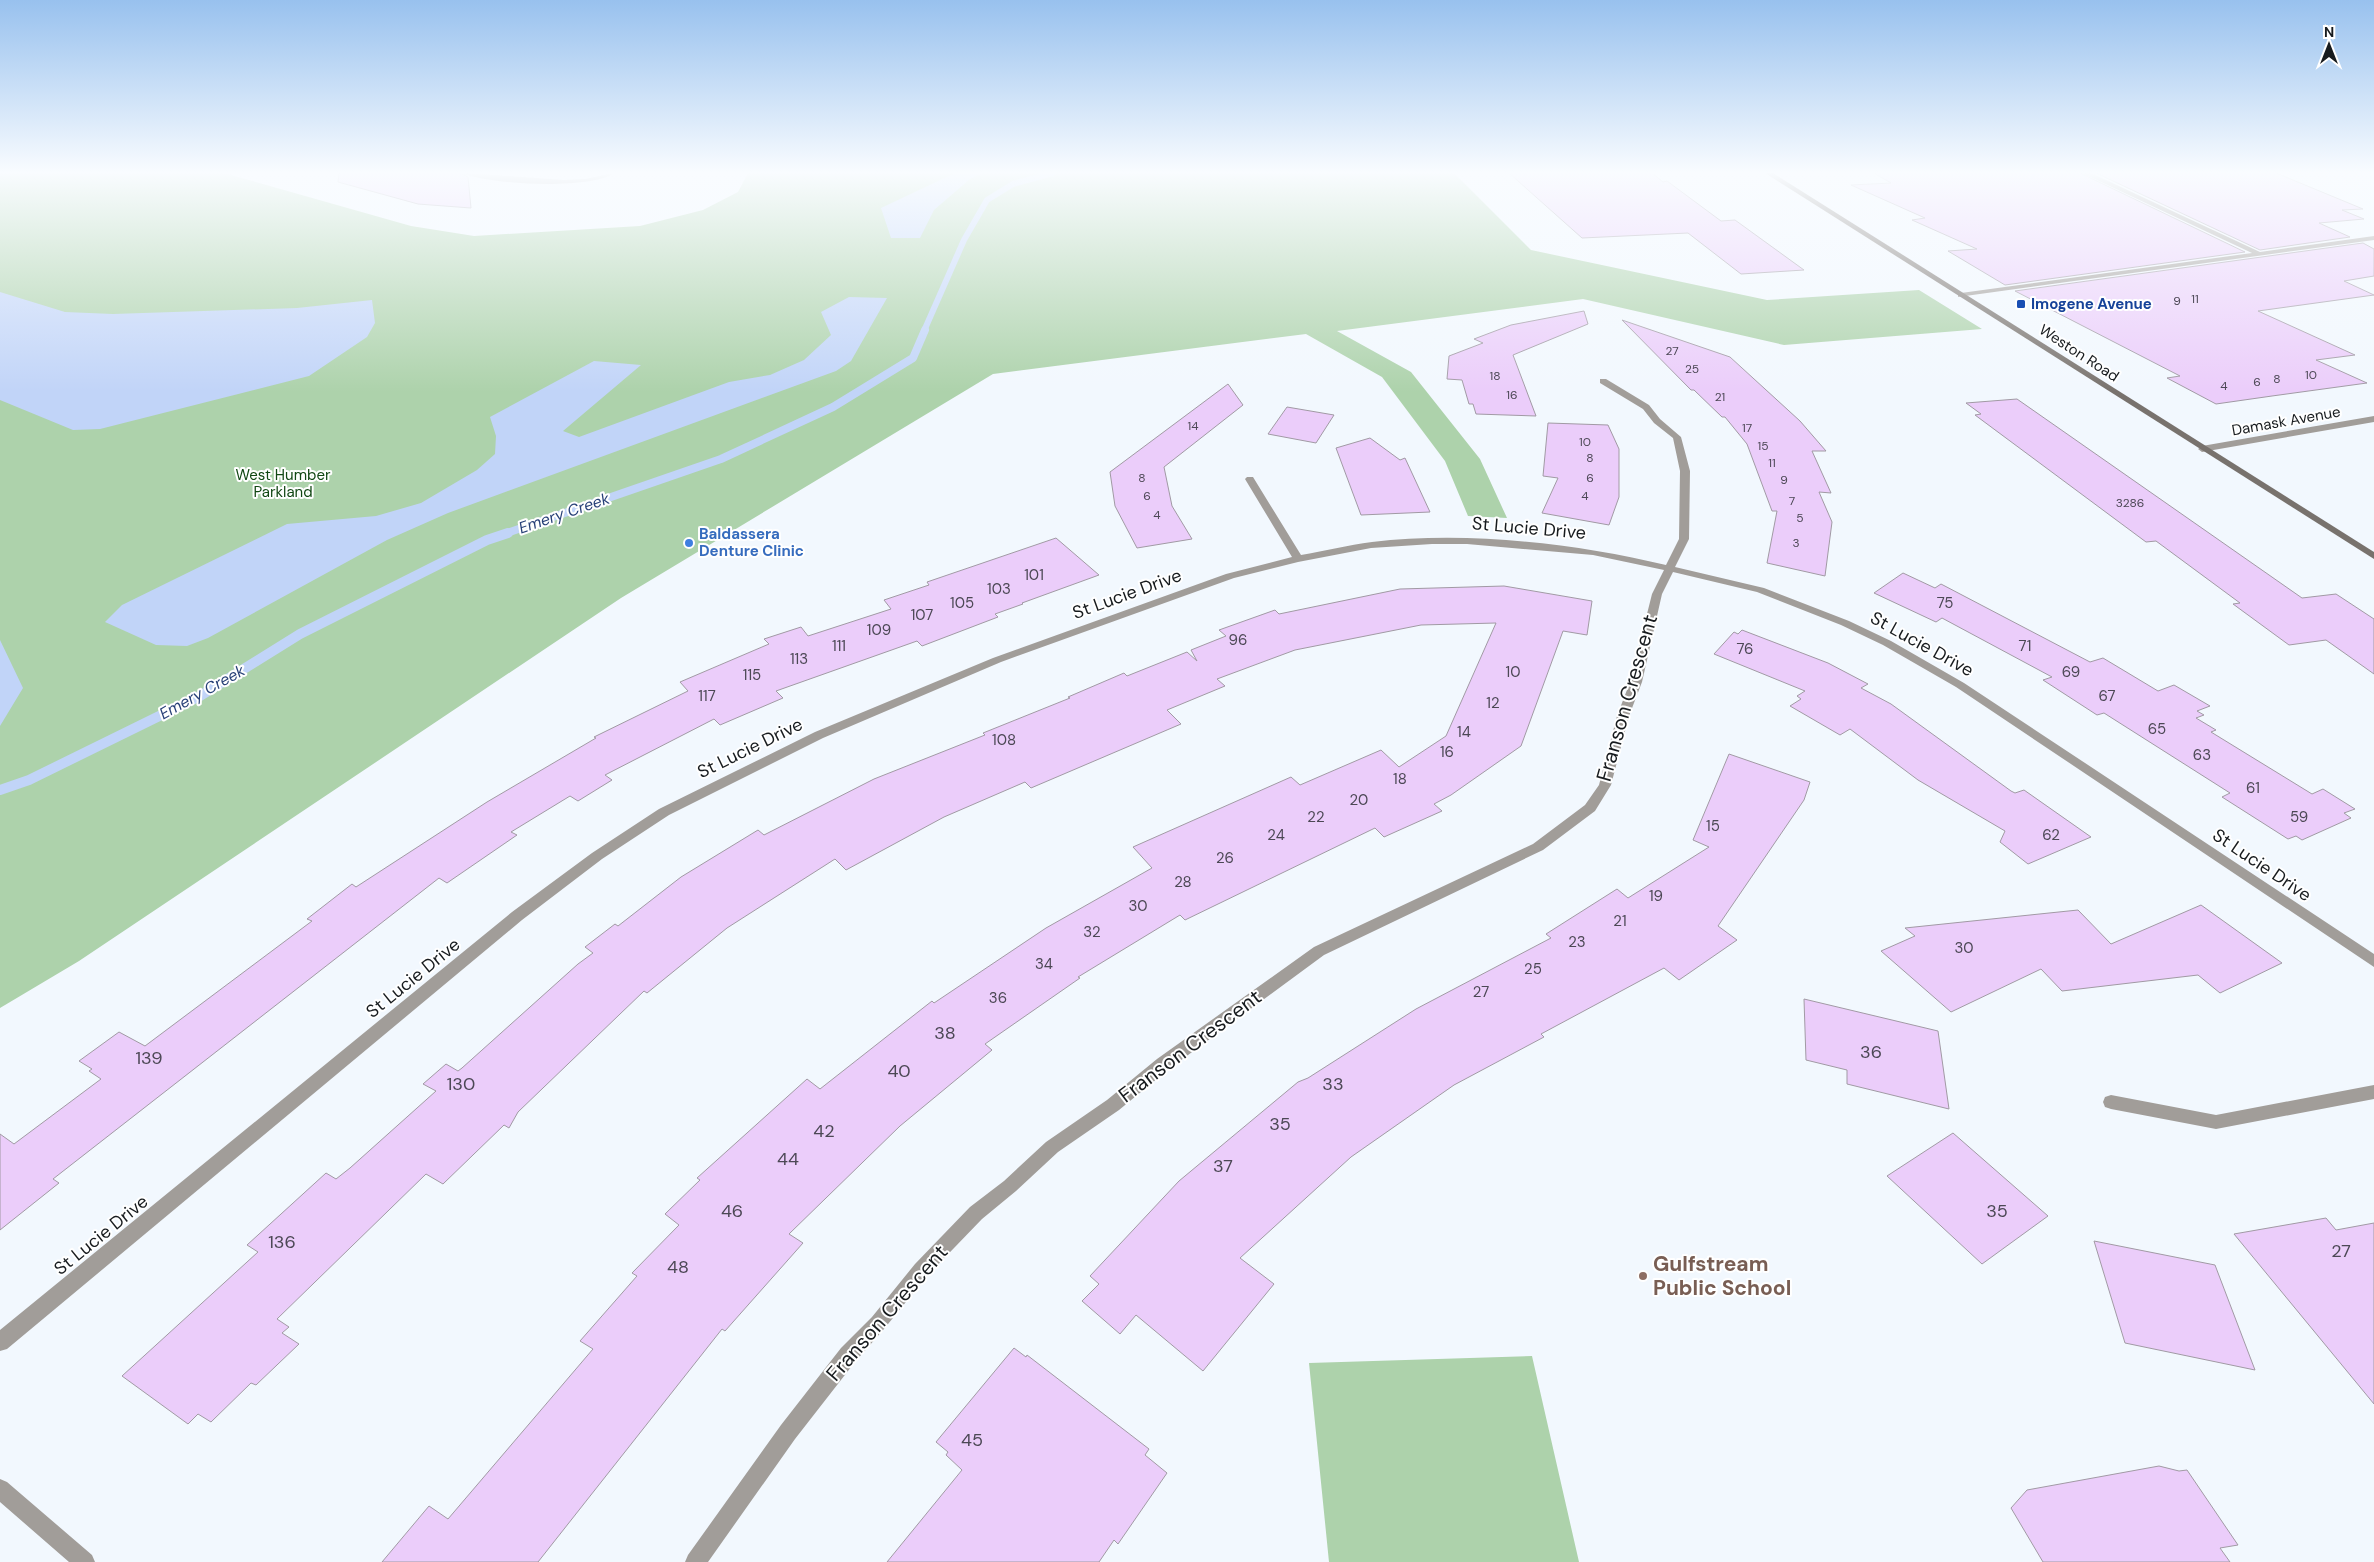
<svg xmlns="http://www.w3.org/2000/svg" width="2374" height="1562" viewBox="0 0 2374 1562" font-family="'DM Sans',sans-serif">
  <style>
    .green { fill: #add2ab }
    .water { fill: #c1d4f8 }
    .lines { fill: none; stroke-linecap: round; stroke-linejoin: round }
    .stream-far2 { stroke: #c1d4f8; stroke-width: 6 }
    .stream-far1 { stroke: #c1d4f8; stroke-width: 8 }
    .stream { stroke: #c1d4f8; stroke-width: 10 }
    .building { fill: #ebcdfa; stroke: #a19aa4 }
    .minor { fill: #a19d99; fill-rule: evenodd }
    .secondary { fill: #78726d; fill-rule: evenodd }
    .transit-dot { fill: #1a4fb4; stroke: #fff; stroke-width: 2 }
    .shop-dot { fill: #3f7fe0; stroke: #fff; stroke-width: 2 }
    .education-dot { fill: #8d6e63; stroke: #fff; stroke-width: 2 }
    .labels { text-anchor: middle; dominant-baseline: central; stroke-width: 4; stroke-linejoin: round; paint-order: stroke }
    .far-number-label { font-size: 12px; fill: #4c4855 }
    .far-transit-label { font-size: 15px; font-weight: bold; fill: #164399; stroke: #fff; text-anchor: start }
    .far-street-label { font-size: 15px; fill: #171b1e; stroke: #fff }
    .far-park-label { font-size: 15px; fill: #114713; stroke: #fff }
    .far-shop-label { font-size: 15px; font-weight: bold; fill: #366cbe; stroke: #fff; text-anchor: start }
    .number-label { font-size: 15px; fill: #4c4855 }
    .far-water-label { font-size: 16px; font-style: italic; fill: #284178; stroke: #fff }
    .street-label { font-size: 18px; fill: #171b1e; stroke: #fff }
    .near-number-label { font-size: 18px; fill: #4c4855 }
    .near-street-label { font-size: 21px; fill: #171b1e; stroke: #fff }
    .near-education-label { font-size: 21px; font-weight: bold; fill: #785e54; stroke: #fff; text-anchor: start }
  </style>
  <rect width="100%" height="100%" fill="#f2f8fe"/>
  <path class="green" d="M0,173H224L411,226L474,236L640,226L703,210L738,192L748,173H1454L1531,250L1767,300L1919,290L1982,329L1784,345L1583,299L1337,331L1411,372L1480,459L1507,518L1468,516L1445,461L1382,377L1306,334L993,374L621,598L79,961L0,1008Z
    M1532,1356L1579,1562H1329L1309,1363Z"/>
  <path class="water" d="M955,173H983L970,179L934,210L920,238H891L881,208Z
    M0,292L65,312L113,314L297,308L372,300L375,323L367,337L309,376L100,429L73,430L0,400Z
    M849,297L887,298L851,361L836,371L448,513L387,540L208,638L187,646L156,645L105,622L122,605L287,524L376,516L421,503L477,470L495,454L496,436L490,417L594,361L641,365L563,431L579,437L729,382L770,375L804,360L831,335L821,312Z
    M0,640L23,688L0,726Z"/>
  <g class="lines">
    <path class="stream-far2" d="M924,331L964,240L987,200L1013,184L1053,173"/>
    <path class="stream-far1" d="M504,534L721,459L833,407L913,358L925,330"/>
    <path class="stream" d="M0,790L29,780L200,696L300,634L487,540L508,533"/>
  </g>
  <path class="building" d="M339,173H461L468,177L471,208L418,204L338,182Z
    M1509,173H1652L1663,182L1667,181L1721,221L1735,220L1804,270L1741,274L1688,233L1582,238Z
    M1874,173H2080L2245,252L2005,285L1948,251L1977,249L1912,220L1925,218L1851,185L1891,183Z
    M2096,173H2276L2363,209L2342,210L2364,219L2319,223L2350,237L2260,250Z
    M2363,243L2374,249V276L2344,281L2374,295L2258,311L2355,355L2316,360L2367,383L2272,396L2216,404L2167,378L2180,376L2015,291Z
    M1584,311L1588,324L1513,355L1536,416L1476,414L1473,404H1469L1462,380L1447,379L1449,356L1483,343L1474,339L1511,325Z
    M1622,320L1730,357L1800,421L1826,451H1812L1831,493L1819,492L1832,522L1825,576L1767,563L1777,511H1772L1747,444L1725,417H1722L1694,390H1691Z
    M1228,384L1243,405L1164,467L1172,506L1192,539L1137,548L1115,506L1110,472Z
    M2017,399L2302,598L2336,594L2374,619V674L2326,640L2289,645L2233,604L2240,603L2156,541L2146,542L1975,415L1981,414L1966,403Z
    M1287,407L1334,415L1316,443L1268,434Z
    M1548,423L1608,425L1619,449V497L1609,525L1542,513L1558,478L1543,476Z
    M1370,438L1400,460L1405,458L1430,512L1361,515L1336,448Z
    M1056,538L1099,575L1022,603L1023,604L995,614L998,617L922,646L917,641L776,691L783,698L720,725L714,719L605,775L612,780L578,801L570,796L511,832L517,835L447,883L439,878L53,1179L59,1183L0,1230V1134L14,1144L101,1079L89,1071L92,1069L79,1061L119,1032L145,1046L312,921L307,919L352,884L356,887L487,802L596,738L594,737L688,691L680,682L769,644L764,639L801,627L808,636L891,609L884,600L929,585L927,582Z
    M1903,573L1935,588L1941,584L2090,662L2103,658L2158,691L2174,685L2210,706L2197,711L2204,715L2196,718L2216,730L2211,732L2312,794L2323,789L2355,809L2344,813L2351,818L2302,840L2296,836L2288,839L2222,797L2230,793L2104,713L2097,715L2043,680L2052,677L1942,618L1936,622L1874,593Z
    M1504,586L1592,601L1587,635L1563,631L1521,746L1451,795L1434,804L1442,811L1384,837L1375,828L1185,920L1180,915L1078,977L1080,978L985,1044L992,1050L900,1126L789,1234L803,1243L725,1331L722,1329L538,1562H382L429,1506L448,1519L593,1349L580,1341L637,1276L632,1273L679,1225L665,1214L700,1180L697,1178L807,1079L820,1089L932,1001L934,1003L1046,928L1152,868L1133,847L1291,777L1300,785L1381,750L1399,767L1446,736L1496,623L1421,625L1295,650L1217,679L1225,686L1167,710L1181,724L1031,788L1025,782L944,817L846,870L835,859L727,928L647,993L644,991L518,1112L509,1128L504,1125L443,1184L426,1174L277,1319L289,1327L282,1333L299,1344L256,1385L251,1383L211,1422L198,1414L188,1424L122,1376L258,1252L247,1245L326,1173L336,1179L350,1168L436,1091L423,1084L446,1064L458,1071L462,1068L578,964L593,953L585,947L615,924L618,926L681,877L758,830L764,835L874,779L985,735L983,733L1070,698L1068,697L1124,673L1127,676L1187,652L1197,661L1191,650L1226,636L1219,630L1275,610L1279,614L1400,589Z
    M1742,630L1828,663L1868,684L1861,688L1891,704L2011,791L2015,793L2024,790L2091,837L2028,864L2000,842L2005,831L1918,780L1850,729L1840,735L1790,706L1801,699L1797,696L1805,691L1714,654L1734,632L1738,634Z
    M1729,754L1810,782L1804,800L1718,926L1737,940L1679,980L1664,968L1541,1034L1544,1037L1454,1085L1351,1157L1240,1258L1274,1284L1203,1371L1136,1315L1120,1334L1082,1301L1099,1284L1090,1276L1179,1181L1298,1082L1308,1078L1416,1009L1551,938L1546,934L1617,889L1628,898L1709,847L1693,840Z
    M2201,905L2282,963L2220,993L2198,975L2062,991L2041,969L1951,1012L1881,951L1915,936L1905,928L2078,910L2111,944Z
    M1804,999L1938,1031L1949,1109L1847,1084V1070L1806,1060Z
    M1953,1133L2048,1216L1982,1264L1887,1176Z
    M2326,1218L2336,1230L2374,1223V1404L2234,1234Z
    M2094,1241L2215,1265L2255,1370L2125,1343Z
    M1014,1348L1026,1357L1027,1355L1149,1449L1145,1455L1167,1473L1118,1544L1114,1540L1099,1562H887L962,1470L946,1455L948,1452L936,1442Z
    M2159,1466L2179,1471L2187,1470L2238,1545L2220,1548L2230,1562H2043L2011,1508L2027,1490Z"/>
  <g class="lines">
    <path class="minor" d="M463,173L564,180L585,179L614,173C590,190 489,185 463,173Z
      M2082,173H2091L2260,252L2374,236V240L1958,297V293H1961L2252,253Z
      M1600,379H1606L1649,405L1660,419L1681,437L1690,471L1689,539L1675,567L1764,588L1849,621L1891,641L1964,683L2374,954V967L1956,687L1883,645L1841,625L1757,592L1673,572L1662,594L1642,682L1629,716L1611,785L1595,811L1543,850L1324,955L1169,1069L1119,1110L1058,1152L1016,1191L982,1219L927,1276L884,1329L855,1362L795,1439L708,1562H685L688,1555L781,1425L841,1348L872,1317L915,1264L970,1207L1004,1181L1046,1142L1107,1100L1157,1059L1314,947L1533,844L1585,805L1599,785L1617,716L1630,682L1652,594L1664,570L1593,555L1467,544H1432L1371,548L1298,562L1234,578L1001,662L823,738L669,815L602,859L522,920L7,1349L0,1351V1330L512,912L592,853L659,809L815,732L993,658L1226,574L1292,557L1245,479L1247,477H1253L1301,555C1324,551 1348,545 1372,542C1466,531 1575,543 1666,565L1679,539L1680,471L1673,438L1654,423L1643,409L1600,383Z
      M2374,416V422L2202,452L2198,449L2202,446Z
      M2374,1085V1099L2216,1129L2111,1109L2105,1107L2103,1102L2105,1097L2111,1095L2216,1115Z
      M0,1479L7,1482L92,1555L95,1562H69L0,1502Z"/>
    <path class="secondary" d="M1765,173H1773L2374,552V559Z"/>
  </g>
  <linearGradient id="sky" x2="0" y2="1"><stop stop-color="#98c1ee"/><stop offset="0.44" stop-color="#f9fcff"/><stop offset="1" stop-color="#f9fcff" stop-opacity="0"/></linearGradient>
  <rect width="2374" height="392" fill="url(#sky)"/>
  <rect class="transit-dot" x="2016" y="299" width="10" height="10" rx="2.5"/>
  <circle class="shop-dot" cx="689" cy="543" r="5"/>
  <circle class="education-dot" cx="1643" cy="1276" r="5"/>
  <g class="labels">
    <g class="far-number-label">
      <text x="2195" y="299">11</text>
      <text x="2177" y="301">9</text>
      <text x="1672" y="351">27</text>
      <text x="1692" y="369">25</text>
      <text x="2311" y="375">10</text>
      <text x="1495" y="376">18</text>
      <text x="2277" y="379">8</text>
      <text x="2257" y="382">6</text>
      <text x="2224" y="386">4</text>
      <text x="1512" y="395">16</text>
      <text x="1720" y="397">21</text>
      <text x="1193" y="426">14</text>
      <text x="1747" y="428">17</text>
      <text x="1585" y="442">10</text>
      <text x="1763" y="446">15</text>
      <text x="1590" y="458">8</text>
      <text x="1772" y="463">11</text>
      <text x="1142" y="478">8</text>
      <text x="1590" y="478">6</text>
      <text x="1784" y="480">9</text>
      <text x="1147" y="496">6</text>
      <text x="1585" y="496">4</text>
      <text x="1792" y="501">7</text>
      <text x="2130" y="503">3286</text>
      <text x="1157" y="515">4</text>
      <text x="1800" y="518">5</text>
      <text x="1796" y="543">3</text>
    </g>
    <g class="far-transit-label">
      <text x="2031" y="304">Imogene Avenue</text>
    </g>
    <g class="far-street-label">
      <text transform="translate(2079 353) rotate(33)">Weston Road</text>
      <text transform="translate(2286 421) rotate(-10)">Damask Avenue</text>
    </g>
    <g class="far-park-label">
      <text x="283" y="475">West Humber<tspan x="283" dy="17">Parkland</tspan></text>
    </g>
    <g class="far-shop-label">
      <text x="699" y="534">Baldassera<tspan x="699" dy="17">Denture Clinic</tspan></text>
    </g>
    <g class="number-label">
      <text x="1034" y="575">101</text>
      <text x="999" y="589">103</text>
      <text x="962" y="603">105</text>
      <text x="1945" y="603">75</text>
      <text x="922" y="615">107</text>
      <text x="879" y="630">109</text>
      <text x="1238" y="640">96</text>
      <text x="839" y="646">111</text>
      <text x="2025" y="646">71</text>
      <text x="1745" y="649">76</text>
      <text x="799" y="659">113</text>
      <text x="1513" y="672">10</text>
      <text x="2071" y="672">69</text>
      <text x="752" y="675">115</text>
      <text x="707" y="696">117</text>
      <text x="2107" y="696">67</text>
      <text x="1493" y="703">12</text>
      <text x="2157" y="729">65</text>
      <text x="1464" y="732">14</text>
      <text x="1004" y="740">108</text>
      <text x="1447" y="752">16</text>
      <text x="2202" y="755">63</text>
      <text x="1400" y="779">18</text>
      <text x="2253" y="788">61</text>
      <text x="1359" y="800">20</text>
      <text x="1316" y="817">22</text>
      <text x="2299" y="817">59</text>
      <text x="1713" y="826">15</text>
      <text x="1276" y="835">24</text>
      <text x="2051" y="835">62</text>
      <text x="1225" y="858">26</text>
      <text x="1183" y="882">28</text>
      <text x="1656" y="896">19</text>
      <text x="1138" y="906">30</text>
      <text x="1620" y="921">21</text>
      <text x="1092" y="932">32</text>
      <text x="1577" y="942">23</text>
      <text x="1964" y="948">30</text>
      <text x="1044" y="964">34</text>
      <text x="1533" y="969">25</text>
      <text x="1481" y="992">27</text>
      <text x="998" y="998">36</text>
    </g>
    <g class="far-water-label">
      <text transform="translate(564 513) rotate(-19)">Emery Creek</text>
      <text transform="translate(202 692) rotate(-29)">Emery Creek</text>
    </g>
    <g class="street-label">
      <text transform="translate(1529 528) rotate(5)">St Lucie Drive</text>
      <text transform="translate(1127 594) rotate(-20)">St Lucie Drive</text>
      <text transform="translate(1922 644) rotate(29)">St Lucie Drive</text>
      <text transform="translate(750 748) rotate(-26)">St Lucie Drive</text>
      <text transform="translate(2262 865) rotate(34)">St Lucie Drive</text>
      <text transform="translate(413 978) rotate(-39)">St Lucie Drive</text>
      <text transform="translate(101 1235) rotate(-39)">St Lucie Drive</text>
    </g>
    <g class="near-number-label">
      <text x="945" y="1033">38</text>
      <text x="1871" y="1052">36</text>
      <text x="149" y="1058">139</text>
      <text x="899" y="1071">40</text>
      <text x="461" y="1084">130</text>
      <text x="1333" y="1084">33</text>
      <text x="1280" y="1124">35</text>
      <text x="824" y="1131">42</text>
      <text x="788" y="1159">44</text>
      <text x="1223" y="1166">37</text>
      <text x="732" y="1211">46</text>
      <text x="1997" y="1211">35</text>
      <text x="282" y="1242">136</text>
      <text x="2341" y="1251">27</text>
      <text x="678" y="1267">48</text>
      <text x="972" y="1440">45</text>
    </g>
    <g class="near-street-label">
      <text transform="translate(1627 698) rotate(-74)">Franson Crescent</text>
      <text transform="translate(1190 1046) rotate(-37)">Franson Crescent</text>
      <text transform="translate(887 1313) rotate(-49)">Franson Crescent</text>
    </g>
    <g class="near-education-label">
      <text x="1653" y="1264">Gulfstream<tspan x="1653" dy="24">Public School</tspan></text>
    </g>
  </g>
  <g transform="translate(2329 45)" stroke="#ffffff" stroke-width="4" paint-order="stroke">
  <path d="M0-4L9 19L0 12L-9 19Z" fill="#171b1e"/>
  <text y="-8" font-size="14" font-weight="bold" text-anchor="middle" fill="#171b1e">N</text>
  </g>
</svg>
